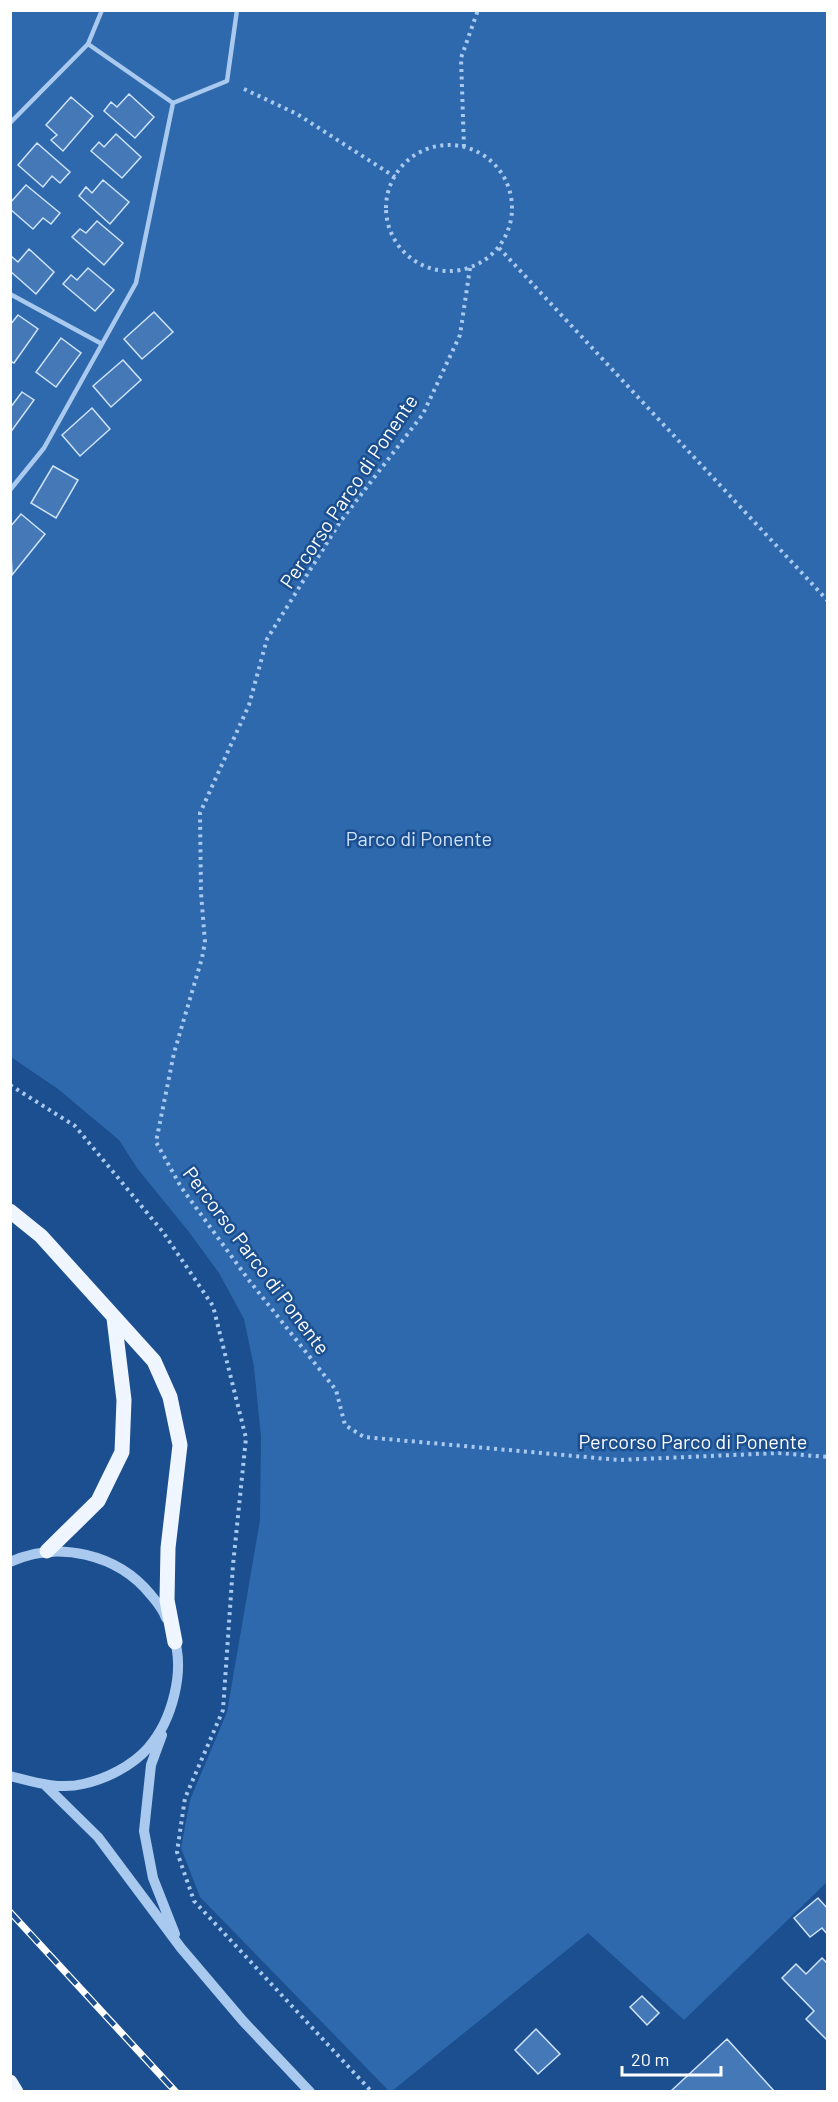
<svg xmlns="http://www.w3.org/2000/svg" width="838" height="2102" viewBox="0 0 838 2102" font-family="Barlow,sans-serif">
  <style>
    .green { fill: #2e69ad }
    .building { fill: #4478b7; stroke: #cfe3fa; stroke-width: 1.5 }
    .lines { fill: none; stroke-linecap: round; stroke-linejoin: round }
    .path { stroke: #a9c9ee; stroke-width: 4; stroke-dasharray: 3 4.5; stroke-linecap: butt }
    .service { stroke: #a9c9ee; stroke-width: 4.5 }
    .tertiary { stroke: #a9c9ee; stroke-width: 10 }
    .primary { stroke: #f0f6ff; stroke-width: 15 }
    .rail-casing { stroke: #fff; stroke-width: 7 }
    .rail { stroke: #1b4f8f; stroke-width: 4.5; stroke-dasharray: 14; stroke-linecap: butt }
    .labels { text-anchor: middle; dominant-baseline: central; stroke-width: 5; stroke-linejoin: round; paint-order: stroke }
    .street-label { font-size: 20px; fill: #fff; stroke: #1b4f8f }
    .park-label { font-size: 20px; fill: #cfe3fa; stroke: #1b4f8f }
  </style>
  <rect width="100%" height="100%" fill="#1b4f8f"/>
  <path class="green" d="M11,11H827V1882L684,2020L588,1933L392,2091H389L200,1897L181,1848L190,1800L227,1712L260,1520L261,1437L254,1367L244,1319L219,1273L189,1232L137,1168L119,1140L58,1089L11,1057Z"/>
  <path class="building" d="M129,94L154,117L135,138L104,111L111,102L117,107Z
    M71,97L93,116L63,151L51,140L57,135L46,125Z
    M116,134L141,157L122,178L91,151L99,142L104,147Z
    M37,143L70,172L60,183L52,176L43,187L18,165Z
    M103,180L129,202L110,224L79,196L86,187L92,193Z
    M26,185L60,213L51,224L43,218L33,229L10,209V203Z
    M97,221L123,243L104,265L72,237L80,229L86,233Z
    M29,249L54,272L36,294L10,271V258L12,257L18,262Z
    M88,268L114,290L95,311L63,284L71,275L77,280Z
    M154,312L173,332L142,359L124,339Z
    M18,315L38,329L14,363L10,361V325Z
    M61,338L81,353L56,387L36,372Z
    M123,360L141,380L111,407L93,386Z
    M22,392L34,400L10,433V408Z
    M92,408L110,429L80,456L62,435Z
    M53,466L78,480L56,518L31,503Z
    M21,514L45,534L12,575L10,527Z
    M818,1898L828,1909V1935L822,1928L810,1937L794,1918Z
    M822,1958L828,1964V2041L806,2019L814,2011L782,1978L796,1964L806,1974Z
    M642,1996L659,2013L647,2025L630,2007Z
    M536,2029L560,2054L538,2074L515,2050Z
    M727,2039L775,2092H672L671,2091Z"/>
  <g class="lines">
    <path class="path" d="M244,89L297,114L395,177
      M386 208a63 63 0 1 1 126 0a63 63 0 1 1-126 0Z
      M464,147L461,58L478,10
      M499,248L828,601
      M470,268L460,335L423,414L340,522L267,639L249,705L200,813L201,893L205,942L202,958L174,1053L156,1142L181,1187L248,1279L336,1390L345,1425L364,1437L619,1460L778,1453L828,1457
      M10,1085L75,1126L163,1232L213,1306L246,1438L233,1565L223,1710L185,1798L177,1852L194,1901L372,2092"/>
    <path class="service" d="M88,44L173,103L227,81L237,10
      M10,123L88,44L102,10
      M10,294L102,344
      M10,490L44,448L136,283L173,103"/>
    <path class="tertiary" d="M10,1562C58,1540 118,1554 151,1595C157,1602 163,1609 166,1618
      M162,1735L151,1765L144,1831L153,1878L175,1934
      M10,1776C34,1782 58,1790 83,1784C106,1779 132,1766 148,1748C172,1721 186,1670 173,1635
      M45,1785L98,1837L181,1948L243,2021L310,2092"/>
    <path class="primary" d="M10,1211L41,1236L154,1361L170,1397L180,1445L168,1548L167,1600L175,1642
      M47,1551L98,1501L122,1452L124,1400L114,1318
      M10,2082L16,2092"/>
    <defs>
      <path id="rail" d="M10,1912L176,2092"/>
    </defs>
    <use href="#rail" class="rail-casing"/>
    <use href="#rail" class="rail"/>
  </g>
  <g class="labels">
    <g class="street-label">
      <text transform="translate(348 491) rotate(-56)">Percorso Parco di Ponente</text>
      <text transform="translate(257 1260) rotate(53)">Percorso Parco di Ponente</text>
      <text x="693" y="1441">Percorso Parco di Ponente</text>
    </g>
    <g class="park-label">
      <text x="419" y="838">Parco di Ponente</text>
    </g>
  </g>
  <rect width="838" height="2102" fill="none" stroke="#ffffff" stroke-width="24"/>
  <path d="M622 2066v9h99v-9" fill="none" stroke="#ffffff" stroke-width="3"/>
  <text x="631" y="2066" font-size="18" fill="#ffffff" stroke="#1b4f8f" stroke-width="4.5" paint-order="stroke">20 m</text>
</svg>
